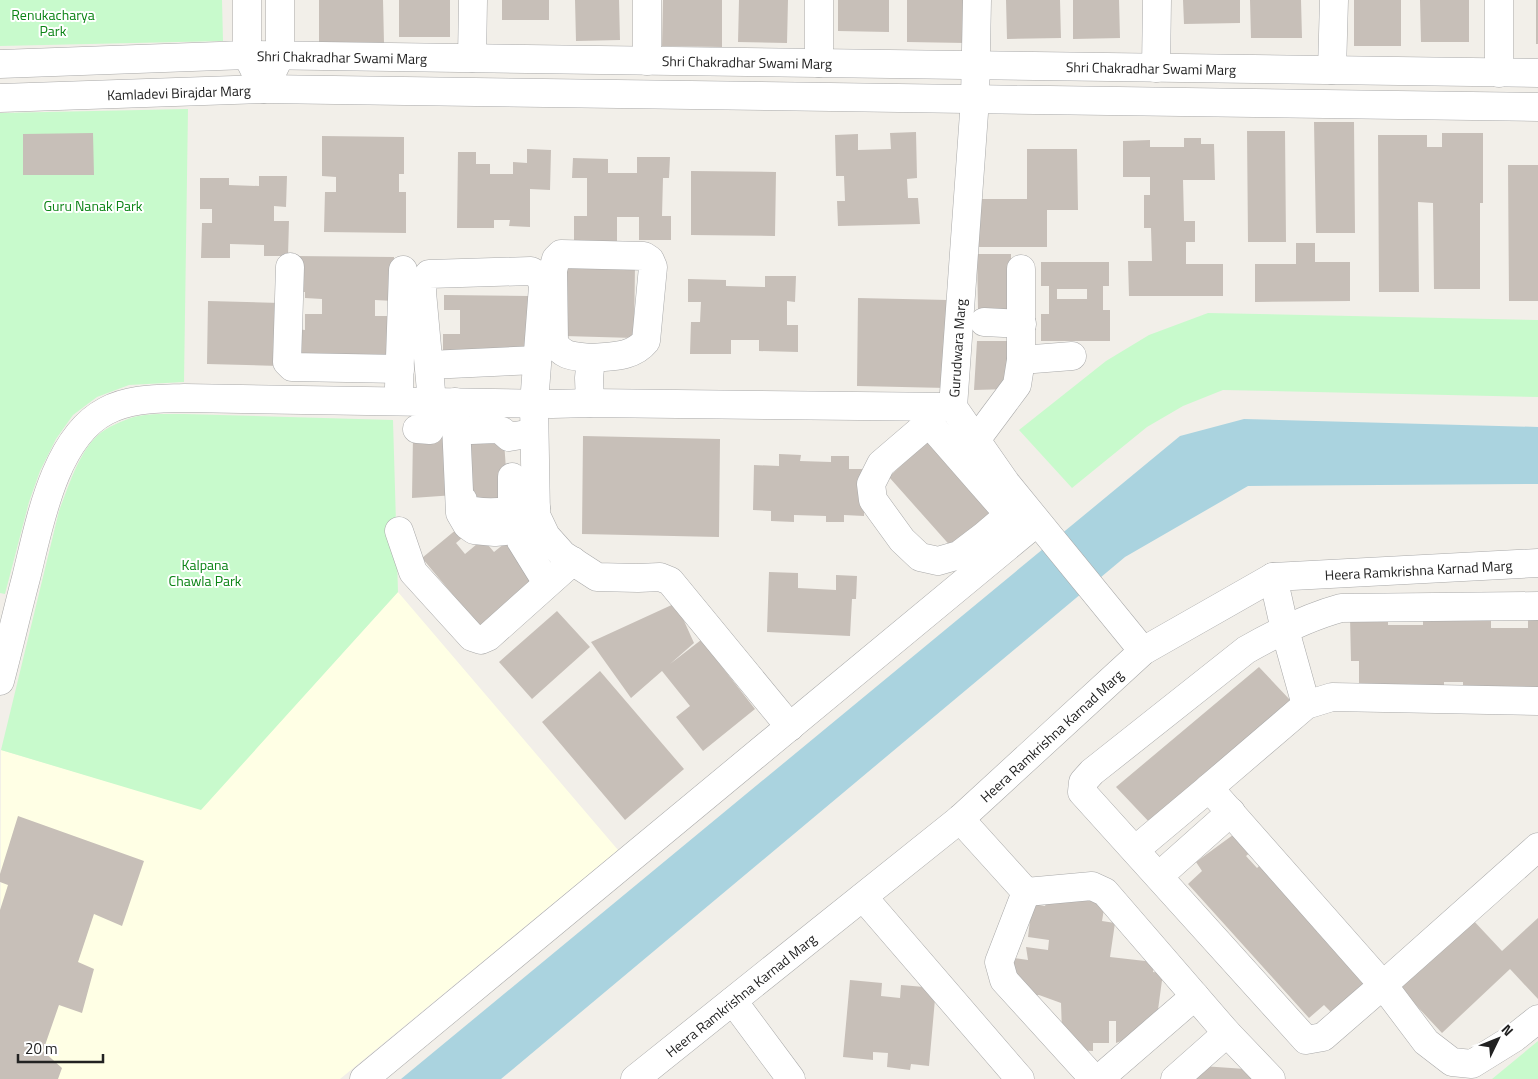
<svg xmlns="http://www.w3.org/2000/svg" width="1538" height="1079" viewBox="0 0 1538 1079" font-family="'Titillium Web',sans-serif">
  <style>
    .education { fill: #ffffe5 }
    .park { fill: #c8facc }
    .water { fill: #aad3df }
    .building { fill: #c7bfb8; fill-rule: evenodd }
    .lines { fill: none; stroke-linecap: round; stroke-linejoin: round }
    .minor-casing { stroke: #a9a9a9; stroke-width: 29 }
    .minor { stroke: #fff; stroke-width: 28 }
    .labels { text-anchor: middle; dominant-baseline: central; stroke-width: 4; stroke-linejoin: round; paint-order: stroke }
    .park-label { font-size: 14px; fill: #0c8416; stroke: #fff }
    .street-label { font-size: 14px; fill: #222; stroke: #fff }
  </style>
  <rect width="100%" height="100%" fill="#f2efe9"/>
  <path class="education" d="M398,592L618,850L340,1079H0L1,750L201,809Z"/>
  <path class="park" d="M0,0H222L223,41L0,46Z
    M188,109L184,382L129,385L97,397L73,415L56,439L40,471L29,502L5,594L0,593V113Z
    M1208,313L1538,320V397L1223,390L1183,406L1147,427L1072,488L1019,430L1106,361L1149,335Z
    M184,414L393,420L398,592L201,810L1,750L59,511C68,488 78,454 97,436C107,427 121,421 134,417C147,413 170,414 184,414Z
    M1538,1041V1079H1492Z"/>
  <path class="water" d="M1244,419L1538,427V484L1248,486L1125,557L501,1079H401L1180,436Z"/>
  <path class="building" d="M319,0H383L384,43H319Z
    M399,0H450V37H399Z
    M502,0H549V20H502Z
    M575,0H619L620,40L576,41Z
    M663,0H722V47L662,46Z
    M739,0H788L787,43L738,42Z
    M838,0H889V32L838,31Z
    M907,0H966V43L907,42Z
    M1006,0H1060L1061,38L1007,39Z
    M1073,0H1119L1120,38L1073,39Z
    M1183,0H1240V23L1184,24Z
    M1250,0H1301L1302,38H1251Z
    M1354,0H1401V46H1354Z
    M1420,0H1469V42H1421Z
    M1536,0H1538V44H1536Z
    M1314,122H1354L1355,233H1316Z
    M1247,131H1285L1286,242H1248Z
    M916,132L917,178L907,179L908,198H918L920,224L838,226L837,201H845L844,176H836L835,135L858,134V150L891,149L890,133Z
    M93,133L94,175H23V134Z
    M1442,133H1483V203H1480V289H1434L1433,203L1418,202L1419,292H1379L1378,135H1427V147H1442Z
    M322,136L404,137V174H399V192H406V233L324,232L325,192H336V177L322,176Z
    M1184,138H1201V144H1214L1215,180H1183L1184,221H1195V242H1186V264H1223V296H1129L1128,261H1152L1151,228H1144V195H1150V177H1123V141L1150,140V147H1184Z
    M527,149L551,150L550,190L530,189V227L509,226L510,220H494V228H457L458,152H476V164H490V174H513V162L527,163Z
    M1027,149H1077L1078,210H1047V247H978V199H1027Z
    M637,157H670L669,178H663L662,216H671V240H639V217H617V242L574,241V216H587V178H572L573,158L608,159V173H637Z
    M1508,165H1538V301H1509Z
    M691,171L776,172L775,236L691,235Z
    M259,176H287L286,207L274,206V221H289L288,256H264V245L230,244V258H201L202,223H212V209H200V178H229V185L259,186Z
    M1296,243H1315V262H1350V301L1255,302V264H1296Z
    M977,254H1011V309H978Z
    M294,256L394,257V301L375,300V316H396V358L296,356V329L305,330V314H322V299L305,298V292H294Z
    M1041,262H1109V286H1103V310H1110V341H1041V314H1049V286H1041ZM1057,289H1087V299H1057Z
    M565,263L635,264L634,338L564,336Z
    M765,276H796L795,302L787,301V325H798V352L759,351V340H731V354H690L691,322H700L701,302H688V279L726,280V286L765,287Z
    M444,295L529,296V356L443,355V334H460V310H444Z
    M858,298L948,300L947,388L857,386Z
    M208,301L280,303L279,366L207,364Z
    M977,341H1010V389L974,390Z
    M449,431L455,495L412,498L413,435Z
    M583,436L720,439L719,537L582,534Z
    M931,437L997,515L954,550L889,477Z
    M504,441L508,498L469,501L467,444Z
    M779,454L801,455L800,461L831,462V456H849V469H865L864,516L844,515V522H826V516L794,515V522L771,521V511L753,510L754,465L779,466Z
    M463,524L470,531L456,543L465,554L483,539L494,552L510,539L538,577L484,632L422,558Z
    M769,572L798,573V588L836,590V575L857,576L856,599H852L850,636L767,632Z
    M676,603L694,643L670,664L701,640L755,709L703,751L676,717L690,706L662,671L631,698L591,642Z
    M557,611L590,647L532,699L499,662Z
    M1423,616L1491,617V628H1528V620H1538V690H1463V682H1444V690H1359V661H1351L1350,617H1388V625H1423Z
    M1259,667L1291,701L1151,824L1116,787Z
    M600,671L684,769L625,820L542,722Z
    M18,816L144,861L122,926L94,914L78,962L94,969L82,1013L59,1005L43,1051L62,1068L58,1079H0V910L8,885L0,882V874Z
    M1237,832L1253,850L1246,856L1257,868L1264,861L1323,926L1317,932L1325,940L1331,935L1371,979L1333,1014L1324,1005L1309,1018L1188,884L1202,871L1196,862Z
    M1050,895L1105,903L1102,921L1115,923L1110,957L1154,962L1153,972L1163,973L1157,1017L1140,1034L1116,1043V1021H1109V1043H1093V1051L1070,1050L1062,1032L1061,1003L1039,995L1025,996L1010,984L1014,958L1028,960L1026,947L1048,950L1049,940L1028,937L1032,904L1045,906Z
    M1538,918V999L1510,969L1442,1033L1399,987L1472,919L1502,951Z
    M850,980L882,983L881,996L900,998L901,985L936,988L929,1066L911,1064L910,1070L887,1067L888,1053L873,1052V1060L843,1057Z
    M1202,1066L1260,1070L1259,1079H1183Z"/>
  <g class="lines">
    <defs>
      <g id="minor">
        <path d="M977,0L975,99L953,407L1006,483L1143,651"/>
        <path d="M472,58L473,0"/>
        <path d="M647,61V0"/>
        <path d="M819,63V0"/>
        <path d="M0,64L247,55V0"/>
        <path d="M1156,68L1157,0"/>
        <path d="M1332,70L1334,0"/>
        <path d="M1499,73V0"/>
        <path d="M1538,73L247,55L264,89L1538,107"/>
        <path id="s1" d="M0,98L264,89L280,56V0"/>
        <path d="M290,267L287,362L292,367L400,369"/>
        <path d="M984,322L1022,324"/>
        <path d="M1021,360L1072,356"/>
        <path d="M429,365L537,360"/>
        <path d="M399,387L403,270"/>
        <path d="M455,402L460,513L467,525L474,530L495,532L505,531L536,515"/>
        <path d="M590,403L589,378L591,358C575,356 563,358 554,342L553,270L556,259L561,254L644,256L650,260L653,267L646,341C632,358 611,356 591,358"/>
        <path d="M417,429L430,430L431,428L432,402L422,292L423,282L429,274L531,271L540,276L543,286L534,404L536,515L546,536L563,555L597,577L638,578L660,577L670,581L790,727"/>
        <path d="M471,430L496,429L502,431L509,437L533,433"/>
        <path d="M976,440L1017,385L1021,360V269"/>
        <path d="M970,470L1005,510L1004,519L984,536L959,555L938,561L920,557L902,540L873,500L871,484L881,464L923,428L930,426L935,430L970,470L986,456"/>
        <path d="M463,500L462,507C477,516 519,511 536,508"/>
        <path d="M512,512V477"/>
        <path d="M517,525L521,541L547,583"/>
        <path d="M399,531L413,572L472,637L481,640L488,637L573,561"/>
        <path d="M1273,577L1285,630L1306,705"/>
        <path d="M1538,606L1341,608C1308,617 1276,633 1246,650L1092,772L1083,782L1082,792L1306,1040L1323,1037L1383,985L1426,1042L1452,1062L1472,1064L1514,1038L1538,1019"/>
        <path d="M0,681C9,647 17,612 26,578C39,526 54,438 106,411C130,398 157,399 184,398L552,404L590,403L953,407"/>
        <path d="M1538,701L1332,697L1306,705L1209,788L1383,985L1538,847"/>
        <path d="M960,819L1026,892"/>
        <path d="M1135,850L1209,788"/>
        <path d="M1159,876L1231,812"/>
        <path d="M1026,892L1092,886L1105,892L1227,1033L1271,1079"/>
        <path d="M1026,892L999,962L1004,980L1094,1079"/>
        <path d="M863,897L1020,1079"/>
        <path d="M733,1001L791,1079"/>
        <path d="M364,1079L1037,522"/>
        <path id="s2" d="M635,1079L960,819L1143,651L1273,577L1538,563"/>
        <path d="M1099,1079L1195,996"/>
        <path d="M1175,1079L1227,1033"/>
      </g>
    </defs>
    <use href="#minor" class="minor-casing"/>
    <use href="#minor" class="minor"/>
  </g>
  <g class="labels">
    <g class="park-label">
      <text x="53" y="14">Renukacharya<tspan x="53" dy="16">Park</tspan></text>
      <text x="93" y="205">Guru Nanak Park</text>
      <text x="205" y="564">Kalpana<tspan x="205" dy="16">Chawla Park</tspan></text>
    </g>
    <g class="street-label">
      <text transform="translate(342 57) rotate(1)">Shri Chakradhar Swami Marg</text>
      <text transform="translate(747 62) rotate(1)">Shri Chakradhar Swami Marg</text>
      <text transform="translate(1151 68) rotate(1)">Shri Chakradhar Swami Marg</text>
      <text stroke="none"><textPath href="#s1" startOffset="179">Kamladevi Birajdar Marg</textPath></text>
      <text transform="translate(957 348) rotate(-86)">Gurudwara Marg</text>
      <text stroke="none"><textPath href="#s2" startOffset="960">Heera Ramkrishna Karnad Marg</textPath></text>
      <text stroke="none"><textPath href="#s2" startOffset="540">Heera Ramkrishna Karnad Marg</textPath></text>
      <text stroke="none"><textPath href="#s2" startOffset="135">Heera Ramkrishna Karnad Marg</textPath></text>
    </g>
  </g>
  <g transform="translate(1498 1039) rotate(47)" stroke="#ffffff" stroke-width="4" paint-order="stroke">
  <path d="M0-4L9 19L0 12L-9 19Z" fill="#222222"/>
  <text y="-8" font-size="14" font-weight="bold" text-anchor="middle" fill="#222222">N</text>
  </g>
  <path d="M18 1054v8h85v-8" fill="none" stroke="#222222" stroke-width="2.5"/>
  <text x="25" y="1054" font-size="15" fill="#222222" stroke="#ffffff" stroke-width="4" paint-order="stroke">20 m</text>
</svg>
